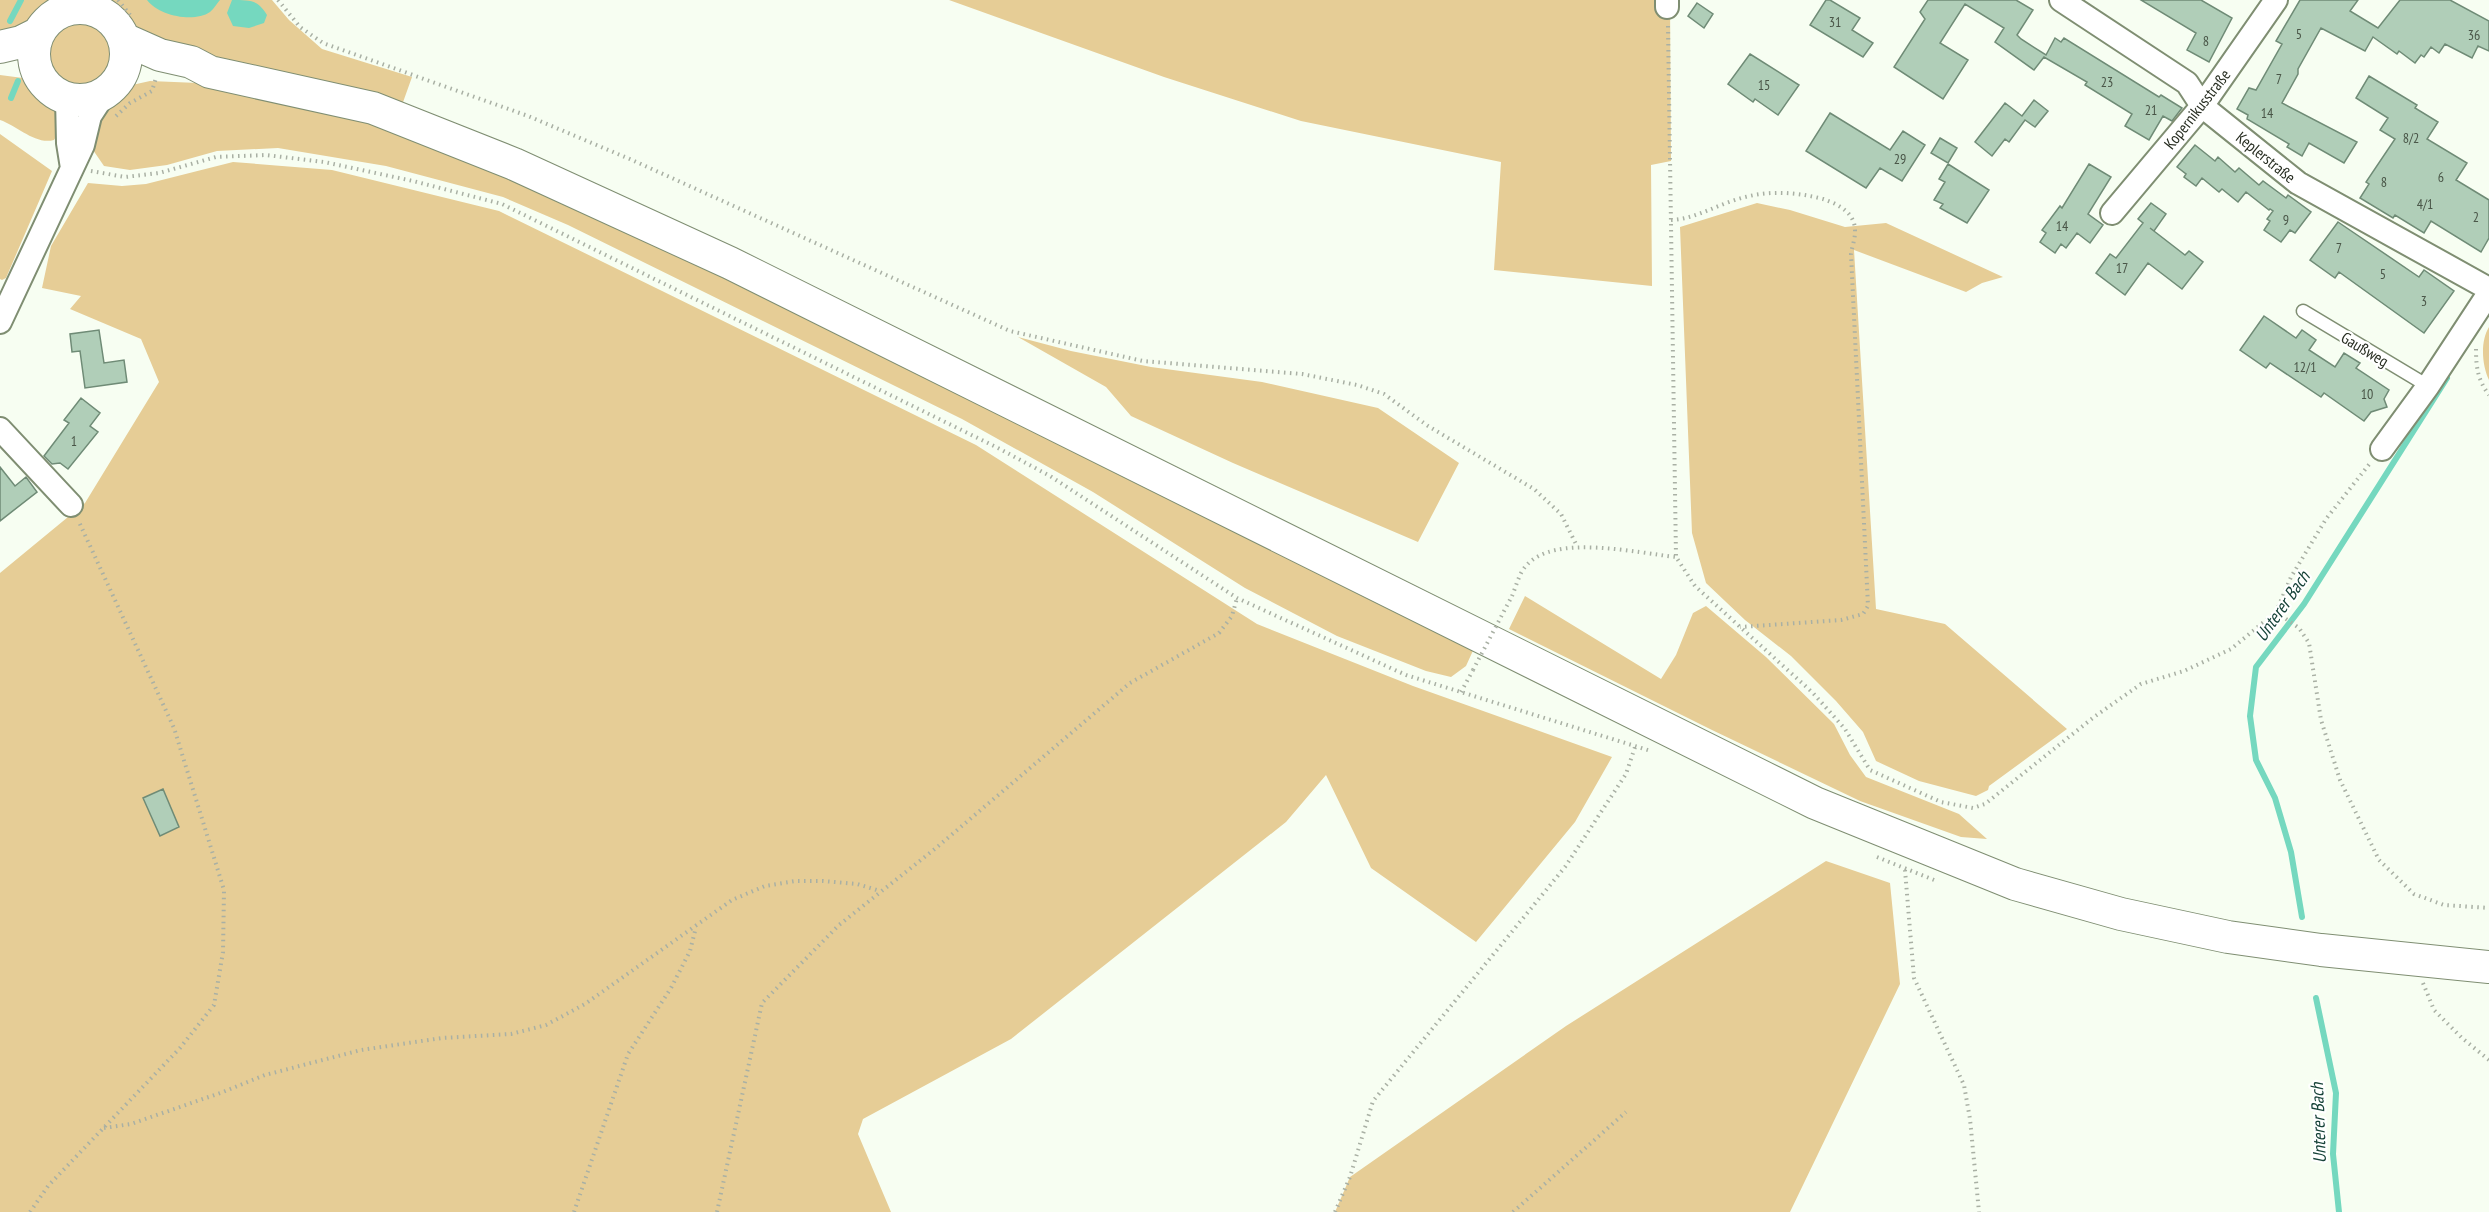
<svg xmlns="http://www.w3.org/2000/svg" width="2489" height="1212" viewBox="0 0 2489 1212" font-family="'PT Sans Narrow',sans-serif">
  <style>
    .green { fill: #e6cd96 }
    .water { fill: #75d8bf }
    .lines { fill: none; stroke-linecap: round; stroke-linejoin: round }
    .stream { stroke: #75d8bf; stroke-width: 6 }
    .building { fill: #b0ceb8; stroke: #6f8b76; stroke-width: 1.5 }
    .lane-casing { stroke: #7f8e72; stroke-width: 15 }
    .street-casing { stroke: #7f8e72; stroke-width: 26 }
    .secondary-casing { stroke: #7f8e72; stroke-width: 34 }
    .path { stroke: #a9b0a4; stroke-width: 4; stroke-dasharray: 1.5 4.5; stroke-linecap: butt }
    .lane { stroke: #fff; stroke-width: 12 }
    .street { stroke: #fff; stroke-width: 22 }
    .secondary { stroke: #fff; stroke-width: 32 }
    .path-bridge { stroke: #a9b0a4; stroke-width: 4; stroke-dasharray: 1.5 4.5; stroke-linecap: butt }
    .labels { text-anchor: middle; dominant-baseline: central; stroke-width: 4.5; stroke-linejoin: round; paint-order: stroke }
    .number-label { font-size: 14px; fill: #495547 }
    .street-label { font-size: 16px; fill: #272d21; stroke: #fff }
    .water-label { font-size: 18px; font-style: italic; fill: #174339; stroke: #fff }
  </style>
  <rect width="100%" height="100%" fill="#f7fef2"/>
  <path class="green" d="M0,0H55L39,13L28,26L0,39Z
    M107,0H272L289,20L322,49L412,77L402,105L173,50L131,26Z
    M949,0H1670L1671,161L1651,165L1652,286L1494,270L1501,162L1301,121L1164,77Z
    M44 53a37 37 0 1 1 74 0a37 37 0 1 1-74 0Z
    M0,75L23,78L48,100L59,118L60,130L54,140C35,145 18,126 0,120Z
    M150,81L198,83L330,109L571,196L1476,644L1466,666L1451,677L1426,671L1337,636L1245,588L1093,492L962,419L568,225L503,197L386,166L278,148L217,151L167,165L130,170L104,166L93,150L94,126L105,106L132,85Z
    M0,134L52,171L6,278L2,280L0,279Z
    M233,162L332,170L499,211L976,445L1257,624L1413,686L1612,757L1575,822L1476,942L1371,868L1326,775L1286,822L1011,1039L863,1119L858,1134L891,1212H0V573L85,503L159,382L141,339L70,309L81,296L42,288L51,246L88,183L122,186L146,184Z
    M1757,203L1790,210L1845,227L1886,223L2003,277L1982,283L1966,292L1854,250L1876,609L1945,624L2067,729L1989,786L1988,790L1976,796L1919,781L1876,761L1863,732L1836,701L1791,656L1745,620L1706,583L1692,533L1680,227Z
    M2489,327V380C2482,365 2480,342 2489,327Z
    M1018,337L1071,351L1151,367L1262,382L1378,408L1459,463L1418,542L1233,463L1131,416L1106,387Z
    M1525,596L1661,679L1676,655L1693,613L1706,606L1766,657L1834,724L1850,755L1866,777L1959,814L1987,839L1961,837L1860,801L1712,730L1509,629Z
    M1826,861L1890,883L1900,984L1790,1212H1335L1350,1177L1566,1026Z"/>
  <path class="water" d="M147,0H220C217,3 214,9 210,12C194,23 159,16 147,0Z
    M232,0C251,0 258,0 267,15L264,23L249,28L233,26L227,13Z"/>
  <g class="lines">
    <path class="stream" d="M10,21L21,0
      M11,98L18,81
      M2302,917L2291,852L2275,798L2256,760L2250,716L2256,667L2304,604L2447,378
      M2316,998L2336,1093L2333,1154L2339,1212"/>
  </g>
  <path class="building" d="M1826,0H1830L1860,18L1852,30L1873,43L1863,57L1810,25Z
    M1928,0H2016L2033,10L2017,35L2021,39L2046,55L2055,38L2061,42L2064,38L2159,97L2161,95L2182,108L2172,121L2163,116L2149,140L2125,126L2132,114L2085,85L2087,82L2044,57L2034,70L1995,42L2004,28L1965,4L1940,43L1968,60L1943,99L1894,67L1925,19L1920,12Z
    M2141,0H2201L2232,18L2209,62L2187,50L2196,33Z
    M2300,0H2358L2350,11L2378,28L2400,0H2450L2489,21V51L2478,46L2472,58L2445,44L2439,53L2431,47L2424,57L2421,55L2415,63L2399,51L2397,54L2373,37L2365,51L2321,28L2298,69V74L2282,103L2357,142L2344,163L2309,143L2302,156L2287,147L2289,144L2247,119L2248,115L2237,109L2249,88L2256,90L2282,44L2276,41Z
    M1697,3L1713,14L1704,28L1688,16Z
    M1750,54L1799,85L1778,115L1755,99L1753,102L1728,84Z
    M2369,76L2417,105L2415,108L2438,122L2427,139L2467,163L2456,180L2489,200V238L2481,252L2431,221L2424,233L2395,215L2393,218L2360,198L2369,184L2366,182L2395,139L2380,130L2388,118L2356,98Z
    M2034,100L2048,111L2035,127L2025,120L2009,142L2005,139L1992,156L1975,142L2005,103L2022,116Z
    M1830,113L1890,150L1903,131L1925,145L1902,181L1880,168L1866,188L1806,151Z
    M1940,138L1957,148L1948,163L1931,153Z
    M2195,145L2215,161L2218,157L2235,172L2239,168L2259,185L2263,181L2286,198L2288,195L2311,212L2295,233L2290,230L2281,242L2264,230L2270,221L2267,219L2273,211L2270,209L2269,210L2246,192L2238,202L2222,189L2219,192L2202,178L2196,186L2184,177L2186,174L2177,167Z
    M1948,164L1989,190L1967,223L1940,208L1943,204L1934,200L1945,182L1939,179Z
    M2089,164L2111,177L2088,214L2103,225L2090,243L2077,233L2066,248L2061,244L2055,253L2040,242L2046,233L2042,230L2060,206L2062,208Z
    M2151,203L2166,214L2154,231L2150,228L2185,255L2189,251L2203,262L2182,289L2148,263L2125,295L2096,273L2110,254L2116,258L2143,223L2138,219Z
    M2338,222L2419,277L2424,270L2454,291L2424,333L2339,272L2335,278L2310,260Z
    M2264,316L2296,338L2302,330L2316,340L2309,350L2335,367L2344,353L2360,363L2356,368L2389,390L2384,399L2387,407L2371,412L2364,421L2324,393L2321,397L2270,363L2266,368L2240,350Z
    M99,330L104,363L124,360L127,382L85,388L80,351L72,352L70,334Z
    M81,398L100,413L90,426L98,432L68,469L60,463L52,464L44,456L69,423L64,420Z
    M0,467L15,486L26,477L37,492L0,521Z
    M163,789L179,827L160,836L143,798Z"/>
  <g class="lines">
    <defs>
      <path id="lane" d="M2303,311L2428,386"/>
      <path id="street" d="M1667,0V7
        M2061,0L2187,83L2202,106L2298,183L2489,289
        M67,98L68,143L72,168
        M2112,213L2202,106L2276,0
        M0,322L83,145L90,116L105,93
        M0,429L71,505
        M2382,449L2428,386L2489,293"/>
      <path id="secondary" d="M34 54a46 46 0 1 1 92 0a46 46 0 1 1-92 0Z
        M124,39L160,55L191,62L210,72L373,108L514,164L730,263L1815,803L2015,884L2121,914L2228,937L2321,950L2489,967
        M0,47L21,42L39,33"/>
    </defs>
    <use href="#lane" class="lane-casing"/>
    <use href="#street" class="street-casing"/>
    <use href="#secondary" class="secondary-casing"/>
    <path class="path" d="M118,0L130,15
      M278,0L300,27L323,43L528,116L632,160L1010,331L1143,361L1302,374L1357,385L1384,394L1428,426L1534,489L1561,514L1577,546
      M1668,26L1676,557L1695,586L1813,693L1845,729L1870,770L1941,802L1973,808L1985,804L2094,717L2141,684L2184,671L2231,649L2276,612L2291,577L2326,519L2371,462
      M116,116L130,103L152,91L156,78
      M91,171L125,177L159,173L216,157L266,155L324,162L413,181L502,204L998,448L1050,476L1237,598L1406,675L1651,751
      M1671,220C1693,219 1711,208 1732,201C1763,190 1792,191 1823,199C1838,204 1856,213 1855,232C1855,239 1852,247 1851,254L1868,606L1863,614L1841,620L1740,627
      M2476,349C2476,368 2478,380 2489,395
      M1512,596C1516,587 1519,573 1526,566C1553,533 1637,553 1676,557
      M2276,612L2299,628L2309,643L2321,720L2340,780L2379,860L2414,894L2444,905L2489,908
      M1461,692L1473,670
      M1877,857L1934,880
      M1905,870L1914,978L1964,1085L1970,1119L1979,1212
      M2423,983L2434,1010L2462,1038L2489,1060
      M104,1128L131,1124L223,1092L265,1075L361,1050L442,1038L511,1034L546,1025L585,1004L732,900L765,886L795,881H823L857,884L880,891
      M30,1212L48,1186L180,1048L214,1005L223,952L224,890L174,728L79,522
      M574,1212L628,1054L671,988L690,951L696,927
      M717,1212L762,1003L839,925L936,848L1130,683L1219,633L1232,616L1237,598
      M1335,1212L1350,1177L1373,1101L1565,867L1626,774L1635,747
      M1513,1212L1626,1112"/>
    <use href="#lane" class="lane"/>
    <use href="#street" class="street"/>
    <use href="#secondary" class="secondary"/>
    <path class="path-bridge" d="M1473,670L1512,596"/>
  </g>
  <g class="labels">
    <g class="number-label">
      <text x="1835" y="22">31</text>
      <text x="2299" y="34">5</text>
      <text x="2474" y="35">36</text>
      <text x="2206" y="41">8</text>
      <text x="2279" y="79">7</text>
      <text x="2107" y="82">23</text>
      <text x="1764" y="85">15</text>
      <text x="2151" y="110">21</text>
      <text x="2267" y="113">14</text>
      <text x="2411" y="138">8/2</text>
      <text x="1900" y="159">29</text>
      <text x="2441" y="177">6</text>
      <text x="2384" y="182">8</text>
      <text x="2425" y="204">4/1</text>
      <text x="2476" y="217">2</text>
      <text x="2286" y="220">9</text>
      <text x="2062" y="226">14</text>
      <text x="2339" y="248">7</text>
      <text x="2122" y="268">17</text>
      <text x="2383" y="274">5</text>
      <text x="2424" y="301">3</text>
      <text x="2305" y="367">12/1</text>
      <text x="2367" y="394">10</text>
      <text x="74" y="441">1</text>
    </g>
    <g class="street-label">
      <text transform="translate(2197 109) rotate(-52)">Kopernikusstraße</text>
      <text transform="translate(2266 157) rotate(39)">Keplerstraße</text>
      <text transform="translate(2365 349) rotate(31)">Gaußweg</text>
    </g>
    <g class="water-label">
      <text transform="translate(2282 606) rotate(-55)">Unterer Bach</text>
      <text transform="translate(2318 1123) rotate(-92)">Unterer Bach</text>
    </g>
  </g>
</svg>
